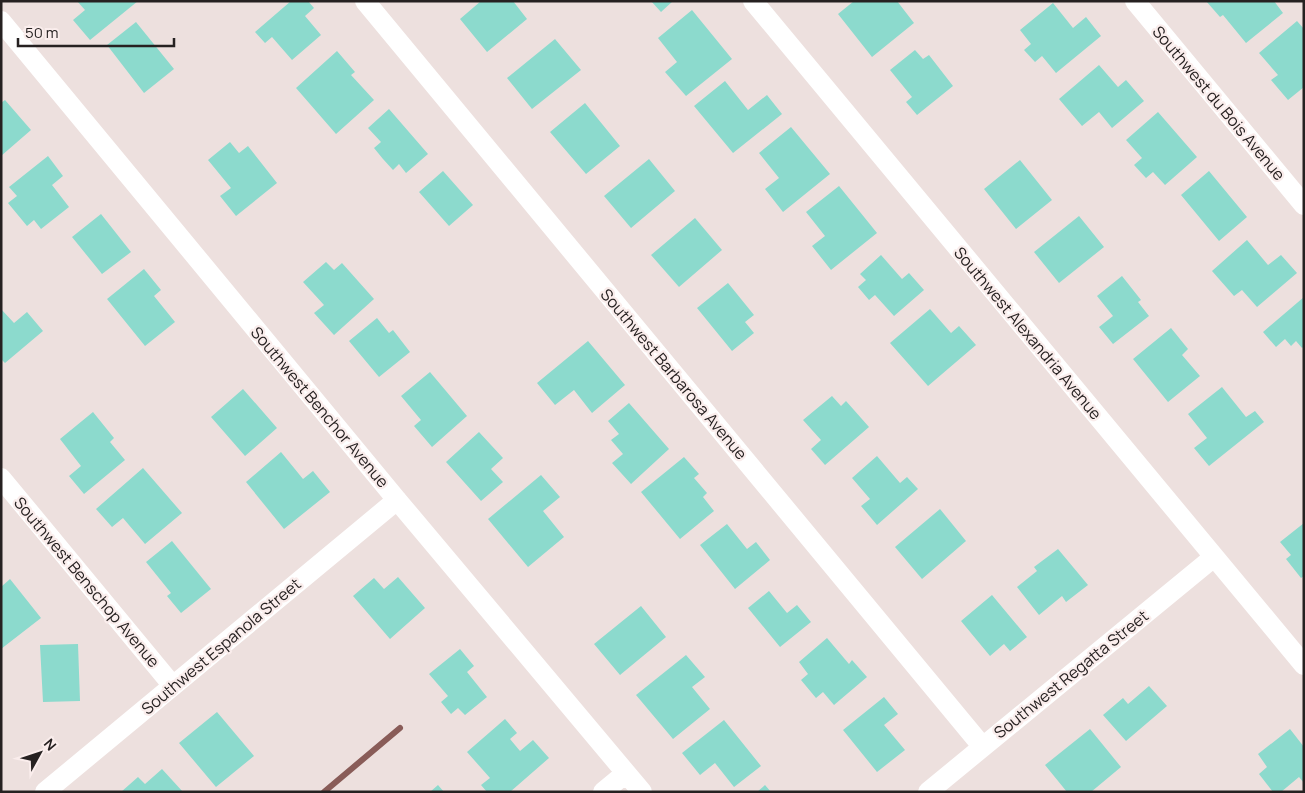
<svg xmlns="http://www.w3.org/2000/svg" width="1305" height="793" viewBox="0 0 1305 793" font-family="Manrope,sans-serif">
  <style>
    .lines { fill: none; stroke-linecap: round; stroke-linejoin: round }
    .stream { stroke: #895c58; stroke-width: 6 }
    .building { fill: #8cdacd }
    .street { stroke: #fff; stroke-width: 20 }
    .labels { text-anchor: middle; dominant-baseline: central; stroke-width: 4.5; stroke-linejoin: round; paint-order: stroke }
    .street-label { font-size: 16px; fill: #262121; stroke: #faedec }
  </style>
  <rect width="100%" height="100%" fill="#ede0de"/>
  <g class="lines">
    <path class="stream" d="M324,792L400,728"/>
  </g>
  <path class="building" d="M77,1H138L90,40L73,20L85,10Z
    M291,1H308L314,8L305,16L321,35L292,60L272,37L265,43L255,32Z
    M481,1H513L527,19L487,52L460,19Z
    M651,1H673L661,12Z
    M854,1H897L914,23L872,57L838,14Z
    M1206,1H1274L1283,13L1246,43L1223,15L1220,17Z
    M1053,3L1073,28L1086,17L1101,36L1056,73L1042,56L1035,62L1024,50L1031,44L1020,30Z
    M692,10L732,59L686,96L665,72L677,62L658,38Z
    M1297,21L1304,29V87L1288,100L1271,80L1278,75L1259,53Z
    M136,22L174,69L144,93L107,45Z
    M555,39L581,70L532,109L507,78Z
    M915,50L923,59L929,55L953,86L917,115L906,102L912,97L890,70Z
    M337,51L355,72L351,75L374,100L336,134L296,88Z
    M1099,65L1118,87L1126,80L1144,101L1112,128L1099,112L1082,126L1059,99Z
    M725,81L748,110L767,95L782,114L733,153L694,106Z
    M5,100L31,130L1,156V103Z
    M585,103L620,146L586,174L550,132Z
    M389,109L428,154L406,173L399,164L393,170L383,159L374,148L381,142L368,128Z
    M1158,112L1197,157L1165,185L1153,172L1146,178L1134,165L1142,158L1126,140Z
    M791,127L830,174L783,212L765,189L779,178L759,153Z
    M230,142L239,153L248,146L277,183L236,216L220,196L231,188L208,160Z
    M48,156L63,176L52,185L69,207L41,229L34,220L27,226L8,203L17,196L9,187Z
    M649,159L675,191L631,228L604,196Z
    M1020,160L1052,200L1016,229L984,189Z
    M443,171L473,205L449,226L419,192Z
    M1209,171L1247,217L1219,241L1181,195Z
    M839,186L877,233L831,270L812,246L825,236L806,212Z
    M101,214L131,252L102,274L72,237Z
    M1079,216L1104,247L1059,283L1034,252Z
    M695,218L722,250L679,287L651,255Z
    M1247,240L1268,265L1281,255L1297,273L1257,307L1242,290L1234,296L1212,271Z
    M881,255L902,279L909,273L924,290L894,316L875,295L869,300L858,287L866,280L860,274Z
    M326,262L334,270L342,263L374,299L334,335L314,313L324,305L303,282Z
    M144,269L161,290L154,296L175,322L145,346L107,299Z
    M1122,276L1141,300L1138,302L1149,316L1113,344L1099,327L1113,316L1097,296Z
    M728,283L754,315L745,322L754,333L732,351L697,308Z
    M1304,297V346L1302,348L1296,341L1291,346L1285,339L1276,347L1263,332Z
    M1,309L14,323L27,312L43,331L5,363L2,360L1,361Z
    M930,309L951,333L959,326L976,345L928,386L890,343Z
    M377,318L389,333L393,330L410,352L379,377L349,341Z
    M1171,328L1188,349L1182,355L1200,376L1168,402L1133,359Z
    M588,341L625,385L592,413L574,390L555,405L537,383Z
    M430,372L467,416L432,447L414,426L421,420L401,396Z
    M1222,387L1246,417L1255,411L1264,422L1209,466L1194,448L1207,438L1188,414Z
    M243,389L277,428L245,456L211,417Z
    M832,396L841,406L846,401L869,427L825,465L811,449L821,440L803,420Z
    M629,403L669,449L631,484L612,463L623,454L611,440L619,434L608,421Z
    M93,412L114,438L110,442L125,460L84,494L69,476L81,466L60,439Z
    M479,432L503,458L491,469L503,482L481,501L446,462Z
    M281,452L303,479L313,471L330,492L284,529L246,482Z
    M877,456L900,483L907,477L918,489L877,525L861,506L870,499L852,478Z
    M684,457L699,474L694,478L707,493L703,497L714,511L680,539L641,492Z
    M143,468L182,513L145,544L123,518L112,527L96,509Z
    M541,475L560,497L543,511L564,537L528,567L488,519Z
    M940,509L966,541L922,579L895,547Z
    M1304,523V576L1301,578L1286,559L1291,555L1280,542Z
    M727,524L747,549L756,542L770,560L735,589L700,545Z
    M172,541L211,589L181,613L167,596L171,593L146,562Z
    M1058,549L1088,585L1066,602L1062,596L1039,615L1017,587L1037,571L1034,567Z
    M398,577L425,608L390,639L353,596L374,578L384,589Z
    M10,579L41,618L1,649V587Z
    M769,591L787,613L797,605L811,622L780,647L748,608Z
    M992,595L1027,637L1010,651L1004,644L990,656L961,621Z
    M641,606L666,637L620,675L594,644Z
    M827,638L849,664L852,660L867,677L834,705L823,692L816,698L801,680L808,674L799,662Z
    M78,644L80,701L43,702L40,645Z
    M460,649L474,666L467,672L487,697L465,715L458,708L451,714L441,702L448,696L429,674Z
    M686,655L705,677L692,687L710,709L673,739L636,695Z
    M1149,686L1167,706L1126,741L1103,715L1123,698L1128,704Z
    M884,697L898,714L884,725L905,750L877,772L843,730Z
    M217,712L254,756L216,787L179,743Z
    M505,719L517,733L510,739L520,751L533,740L549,758L510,792H487L481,785L490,778L467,752Z
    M724,720L761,766L734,787L715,763L700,775L682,753Z
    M1090,729L1121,767L1091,792H1067L1045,765Z
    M1290,729L1304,747V783L1299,777L1281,792H1273L1259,774L1267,767L1258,754Z
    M162,769L183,792H121L138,777L145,784Z
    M438,785L444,792H430Z
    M765,785L771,792H757Z"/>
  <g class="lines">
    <path class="street" d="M365,1L982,746
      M753,1L1304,665
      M1135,1L1304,205
      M1,21L397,500L642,792
      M1,478L173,686
      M45,792L397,500
      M603,792L626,773
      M928,792L1214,557"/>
  </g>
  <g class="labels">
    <g class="street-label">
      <text transform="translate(1219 103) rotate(50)">Southwest du Bois Avenue</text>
      <text transform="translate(1028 333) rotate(50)">Southwest Alexandria Avenue</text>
      <text transform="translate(674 374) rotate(50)">Southwest Barbarosa Avenue</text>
      <text transform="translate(320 407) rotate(50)">Southwest Benchor Avenue</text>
      <text transform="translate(87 582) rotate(50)">Southwest Benschop Avenue</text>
      <text transform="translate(221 646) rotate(-40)">Southwest Espanola Street</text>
      <text transform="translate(1071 674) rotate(-39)">Southwest Regatta Street</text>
    </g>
  </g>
  <rect width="1305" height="793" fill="none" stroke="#262121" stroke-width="5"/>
  <g transform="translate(40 753) rotate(50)" stroke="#faedec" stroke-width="4" paint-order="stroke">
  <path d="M0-4L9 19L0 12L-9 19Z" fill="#262121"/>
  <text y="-8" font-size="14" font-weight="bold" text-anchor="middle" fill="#262121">N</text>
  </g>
  <path d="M18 38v8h156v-8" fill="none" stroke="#262121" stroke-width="2.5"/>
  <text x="25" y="38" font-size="15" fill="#262121" stroke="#faedec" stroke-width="4" paint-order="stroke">50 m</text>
</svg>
